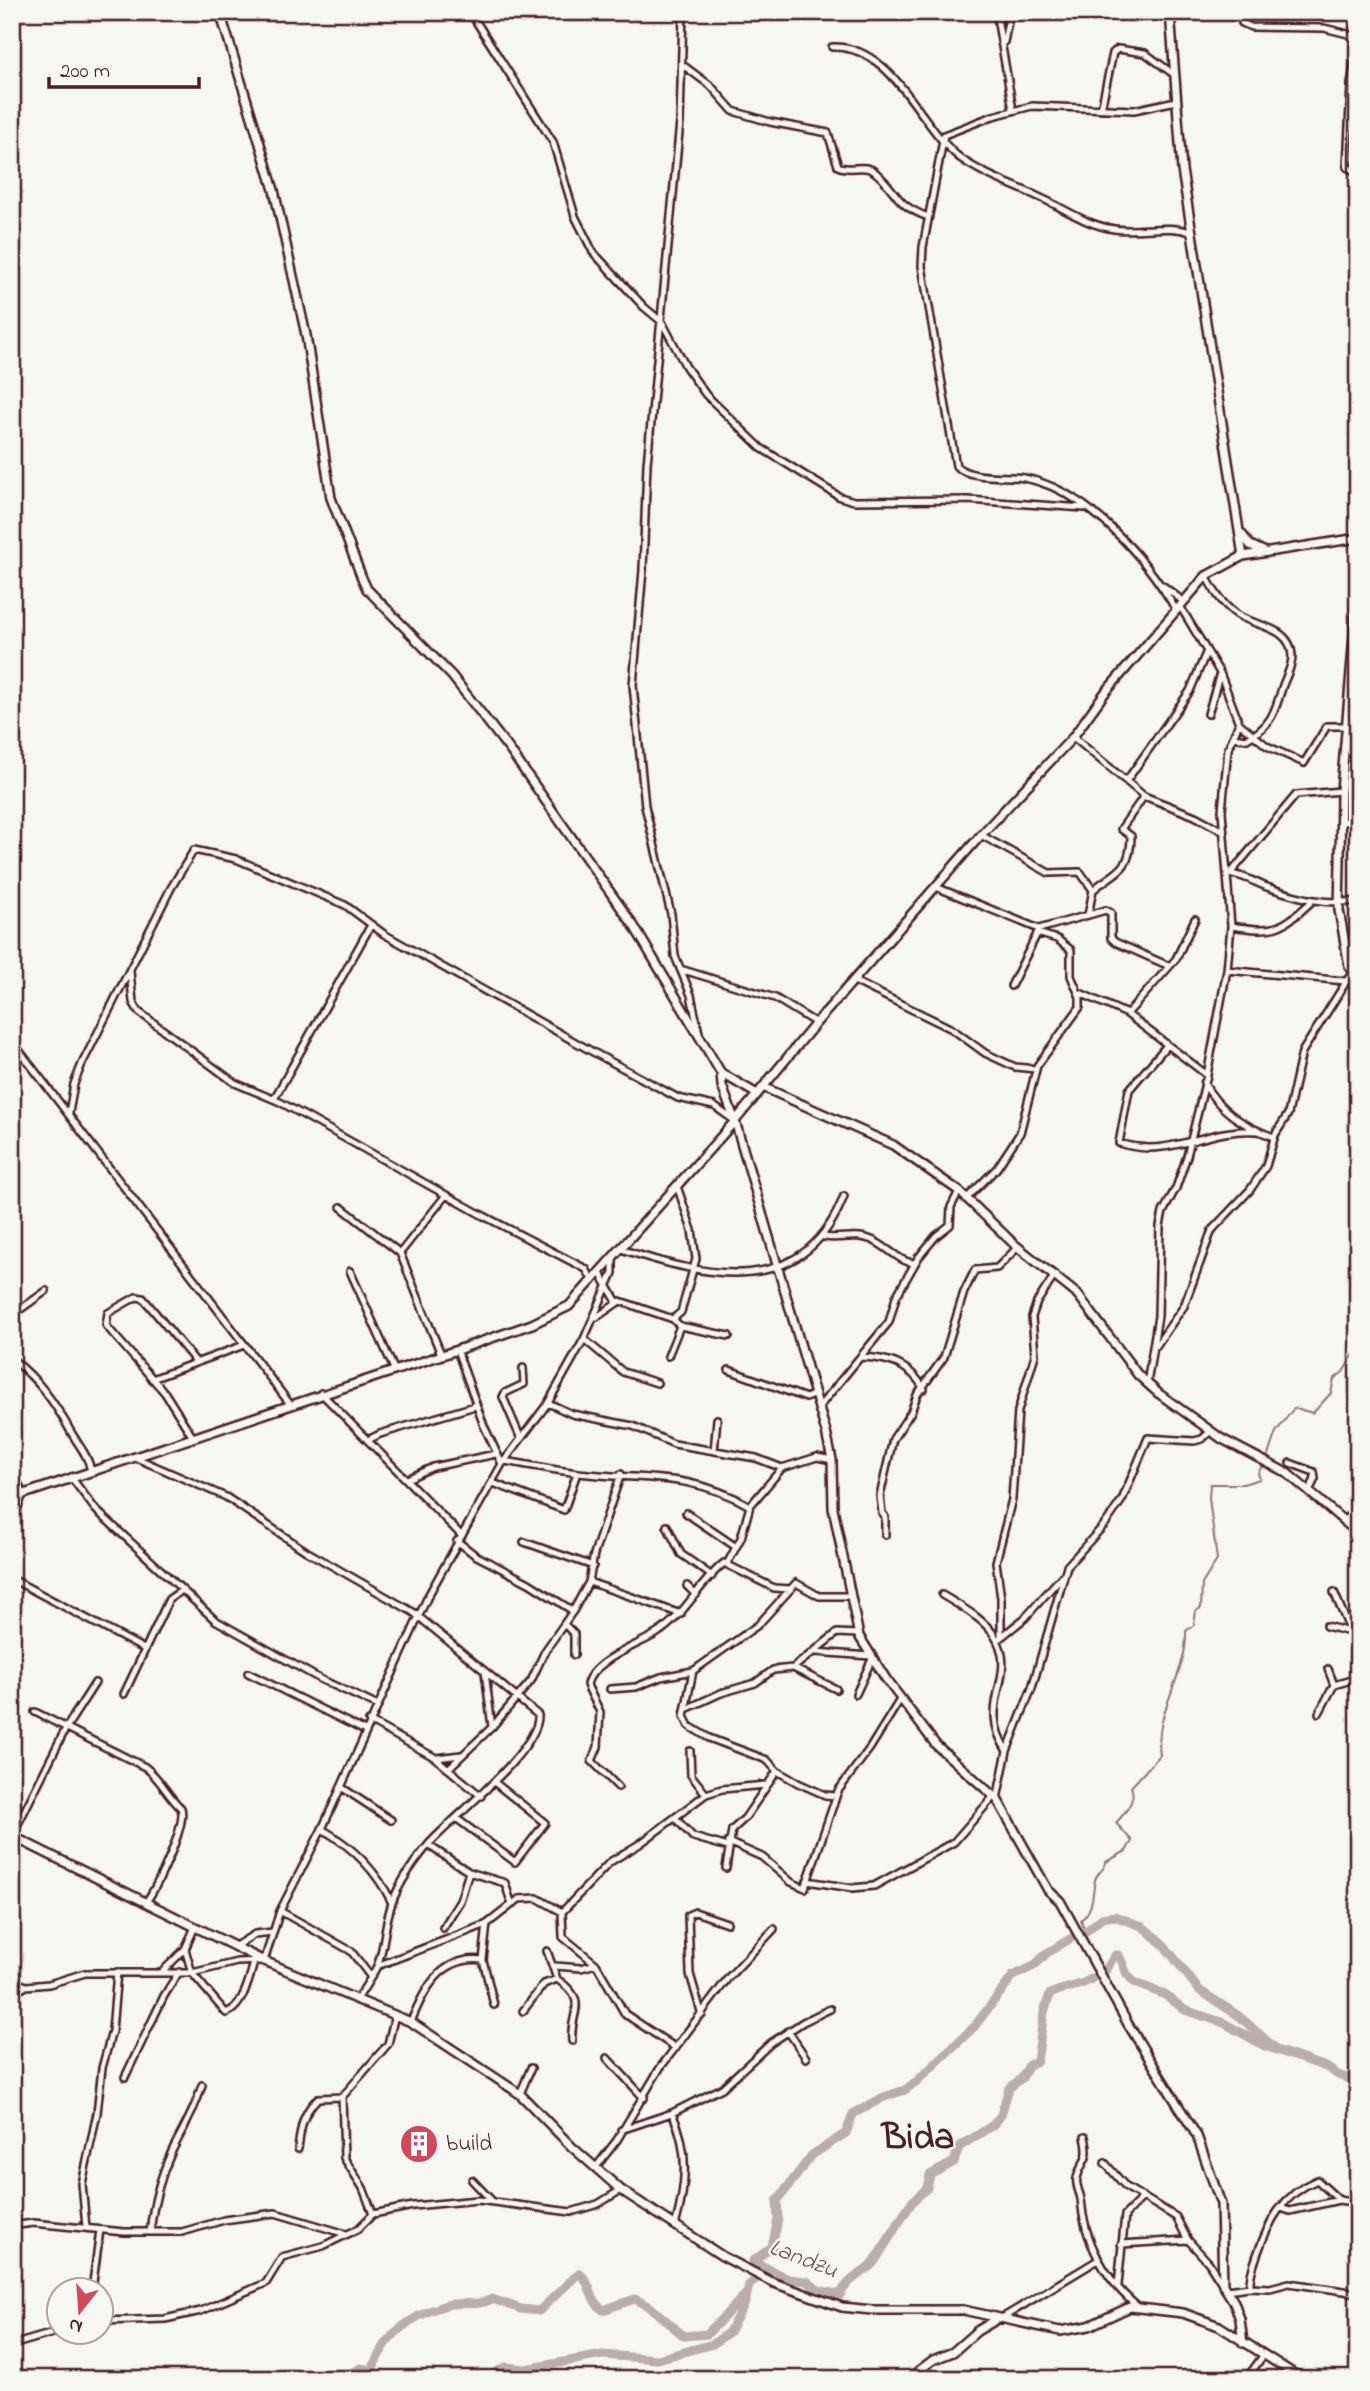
<svg xmlns="http://www.w3.org/2000/svg" width="1370" height="2391" viewBox="0 0 1370 2391" font-family="'Indie Flower',sans-serif">
  <style>
    .lines { fill: none; stroke-linecap: round; stroke-linejoin: round }
    .stream { stroke: #8e747a; stroke-width: 2 }
    .river { stroke: #bbadae; stroke-width: 9 }
    .street-casing { stroke: #4a1f2b; stroke-width: 10 }
    .secondary-casing { stroke: #4a1f2b; stroke-width: 12 }
    .street { stroke: #f6f6f2; stroke-width: 5 }
    .secondary { stroke: #f6f6f2; stroke-width: 7 }
    .labels { text-anchor: middle; dominant-baseline: central; stroke-width: 5; stroke-linejoin: round; paint-order: stroke }
    .poi-label { font-size: 23px; fill: #4a1f2b; stroke: #f6f6f2; text-anchor: start }
    .water-label { font-size: 24px; font-style: italic; fill: #6c4a52; stroke: #f6f6f2 }
    .town-label { font-size: 37px; font-weight: bold; fill: #4a1f2b; stroke: #f6f6f2 }
  </style>
  <rect width="100%" height="100%" fill="#f6f6f2"/>
  <filter id="ink" filterUnits="userSpaceOnUse"><feTurbulence type="fractalNoise" baseFrequency=".0143" numOctaves="2"/><feDisplacementMap in="SourceGraphic" scale="14" xChannelSelector="R" yChannelSelector="G"/><feConvolveMatrix kernelMatrix="1 2 1 2 8 2 1 2 1" color-interpolation-filters="sRGB"/></filter>
  <g filter="url(#ink)">
    <g class="lines">
      <path class="stream" d="M1268,1455L1276,1432L1294,1408L1313,1413L1331,1393L1334,1379L1343,1372L1358,1347
        M1085,1932L1081,1920C1094,1909 1092,1895 1095,1880C1097,1871 1105,1871 1106,1862L1126,1851L1132,1841L1116,1823C1125,1813 1137,1799 1131,1787L1160,1755C1153,1713 1188,1673 1186,1631L1194,1625L1196,1611L1201,1608L1202,1584L1217,1560L1209,1498L1210,1484H1243L1260,1479L1258,1473L1263,1465"/>
      <path class="river" d="M1085,1932L1102,1918L1114,1916L1142,1926L1164,1945L1199,1990L1239,2016L1275,2048
        M1073,1937L1047,1953L1034,1966L1013,1976L974,2027L917,2081L905,2090L884,2097L853,2114L846,2133L812,2155L777,2201L778,2219L772,2247L753,2261L788,2279L807,2281L818,2290L840,2295C849,2276 863,2276 874,2262L912,2202L927,2188L930,2175L954,2162L959,2147L993,2125L1001,2115L1009,2088L1022,2078L1029,2065L1037,2061L1044,2012L1050,1994C1068,1985 1077,1989 1096,1976
        M1104,1973L1115,1955H1119L1127,1974L1134,1982L1165,1995L1185,2010L1224,2023L1265,2046L1326,2067L1338,2075L1358,2082
        M342,2379L360,2368L372,2370C385,2335 409,2317 443,2306C459,2300 475,2308 492,2299L521,2309L539,2311L579,2273C592,2282 589,2301 603,2310L635,2299L649,2306L684,2336L707,2334L747,2293
        M474,2379L485,2378L506,2367L526,2369L602,2355L658,2359L713,2344L729,2332L745,2303L749,2285L755,2280"/>
      <defs>
        <path id="street" d="M470,12L553,142L575,216L593,252L644,307L662,322L686,367L706,395L761,448L840,497L854,501L968,500L1084,508
          M683,12L680,122L647,464L643,570L633,685L645,806L671,914L675,956L691,995L699,1033
          M996,12L1013,110
          M1238,12L1242,23L1251,27L1324,28L1348,34L1355,40L1356,55L1351,84L1347,167L1358,173
          M1004,42L1010,12
          M832,47C894,45 918,125 960,158C985,176 1014,185 1041,198C1066,209 1086,225 1114,229C1140,233 1168,223 1193,233
          M684,66L711,86L733,111L770,122L828,133L838,166C849,172 865,163 875,172C899,192 893,204 928,217
          M1176,101L1134,110L1032,106L993,116L944,135L923,247L922,266L956,466C972,480 1004,475 1024,478C1086,489 1147,559 1176,610
          M1101,109L1113,53L1118,49L1145,53L1172,73
          M1206,576C1214,591 1222,604 1236,614C1255,627 1292,626 1292,657C1292,668 1285,678 1282,688C1275,712 1271,726 1247,739L1233,737
          M1162,585L1184,602
          M1180,606L1220,673L1239,723L1267,746L1304,763L1327,726H1358
          M1208,714L1220,673
          M1073,737L1144,796L1195,816L1221,830
          M1127,780L1190,691L1206,653
          M1341,821L1358,823
          M981,835L1049,873L1080,872L1093,890L1088,915
          M1227,874C1243,874 1255,883 1270,888C1301,898 1324,905 1358,901
          M1230,874L1296,795L1341,791
          M936,887L1039,929L1106,910L1111,913V938L1115,942L1169,966
          M1093,890C1115,871 1131,872 1131,836L1121,829L1144,796
          M1231,926C1273,932 1279,932 1311,902
          M680,969L775,998L816,1023
          M1227,970L1345,981
          M130,971L133,1002L139,1012L235,1083L280,1102L480,1214L586,1269L593,1281
          M854,981L952,1029L985,1053L1015,1067L1036,1069
          M1011,986L1038,932
          M1078,992L1127,1014L1207,1075
          M1127,1014L1176,959L1195,919
          M12,1041L290,1404
          M1167,1045L1129,1090L1119,1143C1172,1160 1205,1127 1257,1131
          M1204,1083C1219,1111 1245,1127 1274,1137
          M274,1099L371,925
          M69,1113L74,1084L82,1064L171,888L194,850L236,859L345,905L384,934L593,1052L678,1098L714,1106L735,1121
          M967,1198L997,1168L1020,1133L1037,1066L1080,1007V997L1071,976V950L1057,939L1037,933
          M341,1207L400,1253
          M824,1237C841,1240 855,1233 872,1240C887,1246 900,1263 915,1263
          M621,1249C705,1277 804,1301 844,1196
          M350,1271L394,1369
          M600,1273L617,1302
          M12,1313L16,1321L12,1328
          M14,1314L46,1291
          M597,1317L620,1301L673,1319L680,1326L729,1336
          M673,1319L681,1312L696,1259L692,1230L677,1186
          M584,1339L623,1372L657,1383
          M1156,1346L1184,1306L1212,1230L1250,1190L1266,1166L1275,1135L1288,1114L1302,1052L1353,971
          M457,1350L484,1426L502,1464
          M441,1354L400,1253L446,1195
          M668,1356L680,1326
          M861,1357C888,1358 910,1364 924,1389
          M12,1359C39,1380 55,1403 71,1432C79,1446 88,1455 91,1471
          M729,1370L806,1398L815,1394
          M152,1379L244,1345
          M1147,1384L1158,1316L1160,1226L1163,1212L1176,1188L1187,1156L1207,1075L1227,970L1231,926L1222,811L1228,749L1239,723
          M321,1393L461,1535
          M548,1403L572,1414L633,1426L674,1444L756,1458L782,1468L817,1457L832,1460
          M819,1407L889,1322L896,1297L918,1258L936,1236L950,1225L951,1207L959,1191
          M192,1436L165,1393L109,1329L106,1325L108,1313L136,1297L143,1298L196,1362
          M521,1439L503,1397L505,1393L524,1384L523,1368
          M368,1440L380,1434L475,1406
          M714,1451L717,1419
          M134,1457L226,1497L306,1551L413,1612L538,1715C541,1749 452,1818 429,1844C413,1863 395,1888 389,1913C384,1930 384,1950 377,1966C372,1977 364,1988 358,1998
          M504,1461C529,1465 554,1470 578,1473C644,1481 688,1471 750,1506
          M1290,1463L1314,1472L1315,1479L1309,1491
          M12,1470L23,1494L12,1523
          M71,1477L95,1509L215,1620L320,1679L376,1705
          M407,1479L433,1467L496,1454
          M493,1483L564,1510L577,1473
          M686,1513L736,1547
          M1344,1521L1358,1506
          M667,1526L681,1554L712,1576
          M885,1535V1517L882,1513L880,1496L893,1439L911,1412L917,1395L944,1357L964,1292L975,1270L997,1268L1018,1247
          M457,1541L475,1555L529,1583L573,1611
          M524,1542L593,1566
          M727,1564L741,1538L750,1506L782,1468
          M12,1579L144,1649
          M589,1582L681,1614
          M687,1586L696,1595
          M1334,1592L1358,1649
          M942,1595C959,1605 988,1621 997,1640C1017,1679 976,1704 1007,1751
          M564,1624L574,1634V1655
          M1326,1626L1350,1632
          M1001,1637V1598L996,1562L1012,1499L1018,1411L1035,1355L1032,1317L1037,1302L1055,1275
          M1000,1638L1025,1618L1062,1576
          M815,1652L870,1656
          M793,1668L836,1689
          M1328,1669L1334,1685
          M693,1671L684,1716L689,1726L709,1738L767,1760L777,1771L798,1783L825,1795L836,1796
          M485,1672L492,1727
          M248,1673L365,1731
          M610,1689L636,1687L661,1677L693,1671L758,1625L796,1583L819,1596H850
          M124,1694L169,1599L181,1591
          M856,1694L872,1659
          M686,1709L721,1693L755,1683L773,1670L793,1668L837,1633L858,1634
          M35,1712L145,1767C160,1778 167,1795 181,1808C187,1825 158,1884 147,1901
          M1319,1713L1334,1685L1358,1678
          M369,1721L434,1757L481,1796
          M690,1751L691,1775L706,1794
          M436,1758L461,1755
          M449,1768L492,1727L531,1681L545,1651L573,1611L589,1582L594,1554L621,1474
          M341,1787L391,1820
          M618,1787L592,1761L598,1747L600,1712L587,1685C590,1662 638,1645 656,1634C685,1616 698,1584 724,1563L774,1588L791,1589
          M997,1799L1007,1751L1032,1688L1067,1566L1106,1523L1122,1500L1148,1438L1194,1441L1202,1439L1211,1431
          M456,1818L515,1862L545,1823L494,1782
          M675,1818L693,1837L728,1847
          M322,1829C353,1847 377,1871 392,1903
          M12,1836L66,1728L95,1683
          M728,1842L762,1857L791,1882L805,1888L838,1791L870,1748L901,1698
          M428,1845L469,1872L505,1883L511,1902
          M726,1868L732,1830L745,1818L777,1771
          M807,1881L852,1888L874,1886L954,1842L994,1796
          M280,1911L351,1951L370,1976
          M487,1924L483,1960L494,2005
          M443,1928L460,1901L469,1872
          M234,1947L255,1934L273,1932
          M185,1949L192,1973L226,2013C243,2008 250,1977 254,1962
          M596,1964L563,1937L562,1912L610,1862L641,1843L706,1794L722,1789L766,1785
          M377,1966L487,1924L519,1899L537,1898L562,1912
          M555,1966L581,1968L596,1964L625,2014L676,2048
          M162,1972L185,1949L195,1927
          M557,1979C591,2003 569,2011 572,2041
          M12,1980L26,1986L12,1995
          M26,1986L49,1984L85,1973H192L237,1962L264,1961L280,1911L322,1829L428,1596L502,1464L548,1403L584,1339L613,1273V1258
          M523,2011L544,1984L557,1979L547,1951
          M702,2015L690,1974L688,1915L695,1912L727,1923
          M411,2022C423,1991 441,1955 483,1960
          M788,2031L806,2058
          M607,2058L644,2098
          M125,2077L164,1996L179,1972
          M520,2094L531,2068
          M672,2113C690,2150 686,2187 675,2226
          M621,2130L672,2113L722,2088L771,2043L803,2022L830,2009
          M1085,2137C1091,2163 1082,2158 1077,2178C1075,2184 1080,2193 1081,2199C1084,2241 1105,2280 1138,2307
          M298,2149C301,2127 302,2114 318,2098L342,2097
          M1105,2163L1126,2187L1176,2217L1188,2240L1209,2263L1223,2285
          M596,2167L617,2140L660,2068L728,1978L774,1929
          M472,2180L492,2201
          M1281,2208L1290,2211L1339,2200L1358,2203
          M373,2214L363,2188L344,2158L342,2097L388,2044L395,2015
          M12,2226L33,2223L124,2232H182L224,2220L275,2213L346,2234
          M86,2227L82,2184L97,2113L102,2068L112,2031L117,1972
          M150,2232C153,2204 160,2177 172,2151C183,2129 195,2110 202,2085
          M1121,2244L1188,2240
          M1118,2285L1125,2215L1143,2197
          M1250,2287L1270,2288L1289,2283L1358,2293
          M92,2290L100,2230
          M1226,2290L1250,2287C1249,2275 1254,2265 1257,2255C1269,2221 1282,2195 1317,2180L1339,2200
          M1002,2318L1098,2260
          M102,2321L165,2319L201,2311L266,2283L282,2257L323,2246L358,2229L373,2214L413,2206L478,2200L571,2212L598,2204L621,2190
          M12,2345L60,2331
          M1246,2379L1263,2356"/>
        <path id="secondary" d="M220,12L274,190L306,335L331,498L362,578L367,589L452,676L509,749L634,926L721,1073L722,1086L735,1121L826,1432L832,1460L833,1508L859,1636L886,1679L936,1745L997,1799L1048,1890L1060,1901L1128,2024L1197,2136L1221,2204L1223,2285L1234,2302L1240,2319L1243,2343
          M1170,12L1182,170L1243,556
          M1241,533L1250,545L1263,551
          M1358,588L1341,791L1340,863L1339,910L1349,966L1353,971L1358,972
          M721,1073L757,1094
          M763,1087L893,1145L959,1191L1014,1244L1078,1295L1138,1375L1158,1393L1222,1439L1287,1473L1358,1533
          M12,1498L457,1350L532,1324L569,1306L735,1121L816,1023L981,835L1073,737L1104,694L1206,576L1243,556L1358,538
          M12,1836L264,1961L411,2022L520,2094L572,2147L621,2190L722,2256L774,2283L842,2307L872,2310H963L1060,2331L1089,2326L1130,2307L1183,2313L1219,2326L1302,2379
          M908,2379L933,2360L953,2352L977,2331L999,2318"/>
      </defs>
      <use href="#street" class="street-casing"/>
      <use href="#secondary" class="secondary-casing"/>
      <use href="#street" class="street"/>
      <use href="#secondary" class="secondary"/>
    </g>
  </g>
  <defs>
    <symbol id="building-disc" viewBox="-11 -11 22 22"><circle r="9.5" fill="#d1495b" stroke="#f6f6f2"/><path d="M-4-6H4V6H1V3H-1V6H-4ZM-2.5-4.3h1.7v1.8h-1.7ZM.8-4.3h1.7v1.8H.8ZM-2.5-1h1.7V.8h-1.7ZM.8-1h1.7V.8H.8Z" fill="#fff"/></symbol>
  </defs>
  <g fill-rule="evenodd">
    <use href="#building-disc" x="397" y="2122" width="44" height="44"/>
  </g>
  <g class="labels">
    <g class="poi-label">
      <text x="446" y="2144">build</text>
    </g>
    <g class="water-label">
      <text transform="translate(803 2260) rotate(21)">Landzu</text>
    </g>
    <g class="town-label">
      <text x="918" y="2139">Bida</text>
    </g>
  </g>
  <rect width="1370" height="2391" fill="none" stroke="#f6f6f2" stroke-width="42"/>
  <rect x="21" y="21" width="1328" height="2349" fill="none" stroke="#4a1f2b" stroke-width="2.5" filter="url(#ink)"/>
  <g transform="translate(80 2311) rotate(197)"><circle r="33" fill="#f6f6f2" stroke="#b1a0a2" stroke-width="2"/>
  <path d="M0-5L12 26L0 18L-12 26Z" fill="#d1495b"/>
  <text y="-10" font-size="19" font-weight="bold" text-anchor="middle" fill="#4a1f2b">N</text>
  </g>
  <path d="M49 77v10h150v-10" fill="none" stroke="#4a1f2b" stroke-width="3.5"/>
  <text x="60" y="77" font-size="21" fill="#4a1f2b" stroke="#f6f6f2" stroke-width="5" paint-order="stroke">200 m</text>
</svg>
